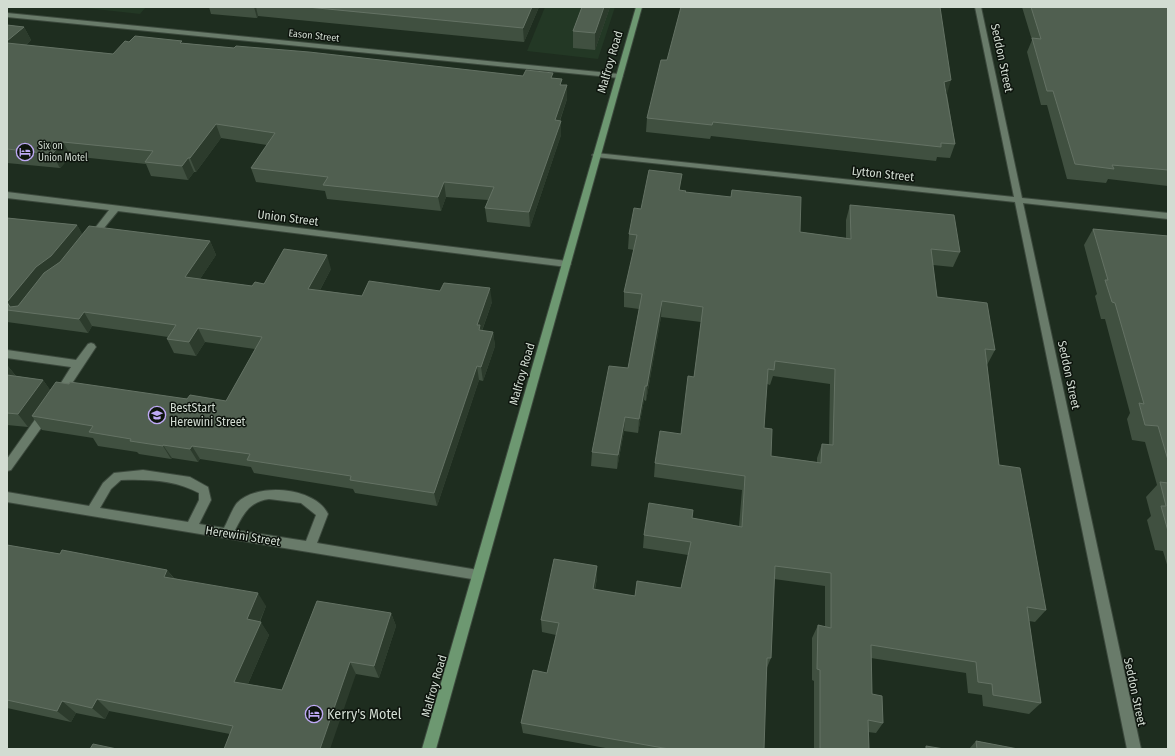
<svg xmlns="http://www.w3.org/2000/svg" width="1175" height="756" viewBox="0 0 1175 756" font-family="'Fira Sans Condensed',sans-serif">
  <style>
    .built { fill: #233825 }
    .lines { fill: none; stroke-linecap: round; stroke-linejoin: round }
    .minor-casing { stroke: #3c493d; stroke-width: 2 }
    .major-casing { stroke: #3c493d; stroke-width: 2 }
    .minor { fill: #697b6a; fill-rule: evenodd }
    .major { fill: #6d9871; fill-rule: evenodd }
    .wall { fill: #405040; fill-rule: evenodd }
    .shaded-wall { fill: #2c3b2c }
    .building { fill: #505f50; stroke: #647264; fill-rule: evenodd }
    .labels { text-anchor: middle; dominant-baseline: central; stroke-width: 3; stroke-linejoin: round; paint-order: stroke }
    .far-street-label { font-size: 10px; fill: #d2dcd2; stroke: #0d140d }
    .far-poi-label { font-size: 10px; fill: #d2dcd2; stroke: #0d140d; text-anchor: start }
    .street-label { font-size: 12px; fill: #d2dcd2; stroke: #0d140d }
    .poi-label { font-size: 12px; fill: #d2dcd2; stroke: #0d140d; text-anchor: start }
    .near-poi-label { font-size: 14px; fill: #d2dcd2; stroke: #0d140d; text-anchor: start }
  </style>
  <rect width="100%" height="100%" fill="#1e2d1f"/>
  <path class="built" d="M77,7H146L140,14Z
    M545,7H615L598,59L527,51Z"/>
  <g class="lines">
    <defs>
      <path id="minor" d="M975,7H981L1022,198L1168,213V219L1023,203L1141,749H1127L1015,202L596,157L592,155L596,153L1014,197Z
        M7,13L619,74L623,76L619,78L7,17Z
        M7,192L567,261L571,264L567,267L118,211L95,239L92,240L88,237L109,210L7,198Z
        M91,343L94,344L96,347L94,350L63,397H55L54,394L71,367L7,358V350L76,360L88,344Z
        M45,410L49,411L50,414L49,417L11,470L7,471V459L41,411Z
        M143,470L190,477L208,487L211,500L199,524L224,528C228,521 232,509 237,503C257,482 315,487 328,514L317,543L478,570L482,571L484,575L482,579L478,580L7,502V492L89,506L103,483L114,473ZM121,480C146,479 176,480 199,493V500L188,522L100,508L111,489ZM269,499L301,503L316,515L306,541L235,530C244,513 249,502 269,499Z"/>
      <path id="major" d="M636,7H642L436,749H422Z"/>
    </defs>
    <use href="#minor" class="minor-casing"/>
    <use href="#major" class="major-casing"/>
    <use href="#minor" class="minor"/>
    <use href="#major" class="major"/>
  </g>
  <path class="wall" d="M209,7H539L524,42L258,16L257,18L211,14Z
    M582,7H610L595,50L573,48V31Z
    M1022,7H1168V186L1108,179L1106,183L1067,179L1047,105H1041L1027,52L1032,40Z
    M7,25L24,27L31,40L26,45L113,54L183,43L523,76L553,78L562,85H567V99L560,121H561V135L530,227L487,222L485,208L488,200L446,197L441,211L327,199L325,191L256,182L251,168L267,145L221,138L196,172H194L188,180L151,176L146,164L71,156L60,168L7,163Z
    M947,94L955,144L950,158L937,157L936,161L711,136L710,139L646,132L647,118Z
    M685,192L800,232L846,238V220L850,205L960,252L953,267L933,265L937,297L995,350L987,365L999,465L1046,610L1035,622L1029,621L1041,703L1029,714L983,706L982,695L968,693L966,673L871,658L872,694L883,723L876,733L868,732L869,749H814V681L812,680V638L818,625L825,627V586L774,579L771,658L766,670L764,749H611L523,733L521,723L547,673L556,635L542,632L541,620L597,578L595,590L635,596L681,588L688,555L643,548L644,535L692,518L739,526L742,490L654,477L655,463L681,434L694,377L701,322L661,317L646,401L644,400L638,433L624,431L617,469L591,466L592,452L628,368L639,309L624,307V292L634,250L628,249L629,234L641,209ZM773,376L830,384L829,445L822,444L817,458V462L771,456L764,428L767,384L770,385Z
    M7,218L77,225L82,234L210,241L216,255L200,279L252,286L331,269L320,290L362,296L492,302L482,331L493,332L495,346L483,381L479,380L437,506L355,493L353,489L254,473L251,467L200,459L198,462L172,458L171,459L139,454L137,452L98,446L93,438L42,430L34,419L28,427L7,425V365L16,376L43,380L50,390L226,401L255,349L205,342L196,356L174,353L167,339L168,337L92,326L88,333L7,322Z
    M1093,229L1168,236V568L1163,551L1155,550L1147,520L1151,516L1146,497L1157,485L1145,442L1132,440L1127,419L1130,413L1105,319H1101L1095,296L1097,294L1084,245Z
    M7,545L60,554L167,570L174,578L266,606L260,622L269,635L248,684L282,690L391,613L396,626L379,678L356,674L230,734L109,711L105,719L76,713L71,722L7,708Z
    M976,741L1018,749H969Z"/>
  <path class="shaded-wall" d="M254,7H256L258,16L257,18Z
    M532,7H539L524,42L523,28Z
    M604,7H610L595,50V33Z
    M24,27L31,40L13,56L7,46V41Z
    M951,80L947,94L944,82Z
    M567,85V99L555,134V120Z
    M561,121V135L530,227L529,212Z
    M216,124L221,138L196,172L190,158Z
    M63,142L71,156L60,168L52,154Z
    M188,158L194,172L188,180L182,166Z
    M682,174L680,189L677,205L679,190Z
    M444,182L446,197L441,211L438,197Z
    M77,225L85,239L13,311L7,302L36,267Z
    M210,241L216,255L192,291L185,277Z
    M327,255L331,269L313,303L308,289Z
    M490,288L492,302L481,333L482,339L477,325Z
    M662,301L661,317L646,401L647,386Z
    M84,312L92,326L88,333L79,319Z
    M198,328L205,342L196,356L189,342Z
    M493,332L495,346L483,381L481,367Z
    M7,365L18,379L7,382Z
    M477,366L479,380L437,506L434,493Z
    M43,380L53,394L32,416L34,419L28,427L18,414Z
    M645,386L644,400L638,433L639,419Z
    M625,417L624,431L617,469L618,455Z
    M163,445L172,458L171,459L163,446Z
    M192,446L200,459L198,462L190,449Z
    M597,566V578L592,602L593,589Z
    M167,570L177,583L164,577Z
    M258,593L266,606L255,632L247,619Z
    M391,613L396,626L379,678L374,666Z
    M261,622L269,635L244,693L234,682Z
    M350,662L356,674L330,749H320Z
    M97,699L109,711L105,719L92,708Z
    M62,701L76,713L71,722L57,711Z"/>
  <path class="building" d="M307,7H532L523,28Z
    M582,7H604L595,33L573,31Z
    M681,7H940L951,80L944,82L955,144L941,143V147L713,122L712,125L647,118L661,60H667Z
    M1031,7H1168V170L1112,165L1114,169L1075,164L1053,91H1047L1032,38L1041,39Z
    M7,25L24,27L7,41Z
    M135,36L182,41L180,43L234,48L236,46L309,52L523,76L526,70L553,73L551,78L562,79L560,85H567L555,120L561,121L529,212L485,208L494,187L444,182L438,197L323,185L328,177L251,168L275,133L216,124L190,158H188L182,166L145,162L153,151L63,142L52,154L7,149V43L113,54L125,41L129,42Z
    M649,170L682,174L679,190L686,191L685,192L731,197L732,190L801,197L800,232L851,239L850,205L954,215L960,252L931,249L937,297L987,303L995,350L985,349L999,465L1020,468L1046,610L1027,607L1041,703L993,695L992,684L978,682L976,662L871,645L872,694L882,696L883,723L868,720L869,749H820V670L817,669L818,625L831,628V573L775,566L771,658H767L764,749H669L521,723L533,670L547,673L559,623L541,620L554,559L597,566L593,589L635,596L637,581L681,588L691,542L644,535L649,503L693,510L692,518L742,527L745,476L655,463L660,431L681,434L688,376L694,377L703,307L662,301L647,386H645L639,419L625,417L618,455L592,452L609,366L628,368L642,294L624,292L637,235L629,234L634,208L641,209ZM775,361L835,369L833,445L822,444L821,463L771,456L772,429L764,428L768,369L774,370Z
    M7,218L77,225L51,256L36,267L7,302L10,307L18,306L44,273L60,262L89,226L210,241L185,277L252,286L255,282L264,284L284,249L327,255L308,289L362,296L369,281L440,291L444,283L490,288L477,325H480L479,330L493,332L481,367L477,366L434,493L350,480L351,476L247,460L250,454L192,446L190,449L163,445V446L130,441L131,439L89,432L93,426L32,416L56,382L69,384L70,382L187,399L190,395L226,401L262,337L198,328L189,342L167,339L176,325L84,312L79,319L7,310Z
    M1093,229L1168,236V460L1158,426L1145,425L1139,403L1144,404L1115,303L1112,302L1105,280H1108Z
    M7,375L43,380L18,414L7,413Z
    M1160,482L1168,483V531L1161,506H1166Z
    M7,545L60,554L62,550L167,570L164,577L258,593L247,619L261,622L234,682L282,690L317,601L391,613L374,666L350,662L320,749H224L233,726L97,699L92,708L62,701L57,711L7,700Z
    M976,741L1018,749H977Z
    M93,744L117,749H90Z
    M926,746L944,749H926Z"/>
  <defs>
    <symbol id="hotel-ring" viewBox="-11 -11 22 22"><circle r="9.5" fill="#0d140d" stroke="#bea9f5" stroke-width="1.5"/><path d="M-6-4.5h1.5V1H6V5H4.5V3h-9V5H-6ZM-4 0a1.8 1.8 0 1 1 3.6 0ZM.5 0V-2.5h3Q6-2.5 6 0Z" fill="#bea9f5"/></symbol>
    <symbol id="school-ring" viewBox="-11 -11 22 22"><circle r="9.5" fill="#0d140d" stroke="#bea9f5" stroke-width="1.5"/><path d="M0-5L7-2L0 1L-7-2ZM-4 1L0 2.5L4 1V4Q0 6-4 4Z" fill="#bea9f5"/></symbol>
  </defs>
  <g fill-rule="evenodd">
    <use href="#hotel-ring" x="15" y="142" width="20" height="20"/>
    <use href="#school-ring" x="147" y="405" width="20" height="20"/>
    <use href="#hotel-ring" x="304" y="704" width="20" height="20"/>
  </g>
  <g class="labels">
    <g class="far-street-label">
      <text transform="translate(314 36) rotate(6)">Eason Street</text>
    </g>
    <g class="far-poi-label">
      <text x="38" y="146">Six on<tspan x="38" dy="12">Union Motel</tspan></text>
    </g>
    <g class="street-label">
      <text transform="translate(1002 58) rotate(78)">Seddon Street</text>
      <text transform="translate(610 62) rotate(-74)">Malfroy Road</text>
      <text transform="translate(883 174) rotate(6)">Lytton Street</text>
      <text transform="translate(288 218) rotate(7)">Union Street</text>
      <text transform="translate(522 374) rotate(-74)">Malfroy Road</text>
      <text transform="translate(1069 375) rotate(78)">Seddon Street</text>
      <text transform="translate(243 536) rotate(9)">Herewini Street</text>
      <text transform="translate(434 686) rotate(-74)">Malfroy Road</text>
      <text transform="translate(1135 692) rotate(78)">Seddon Street</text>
    </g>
    <g class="poi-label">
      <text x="170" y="408">BestStart<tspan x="170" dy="14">Herewini Street</tspan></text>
    </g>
    <g class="near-poi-label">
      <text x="327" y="714">Kerry's Motel</text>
    </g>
  </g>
  <rect width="1175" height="756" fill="none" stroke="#d2dcd2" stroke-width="16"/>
</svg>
